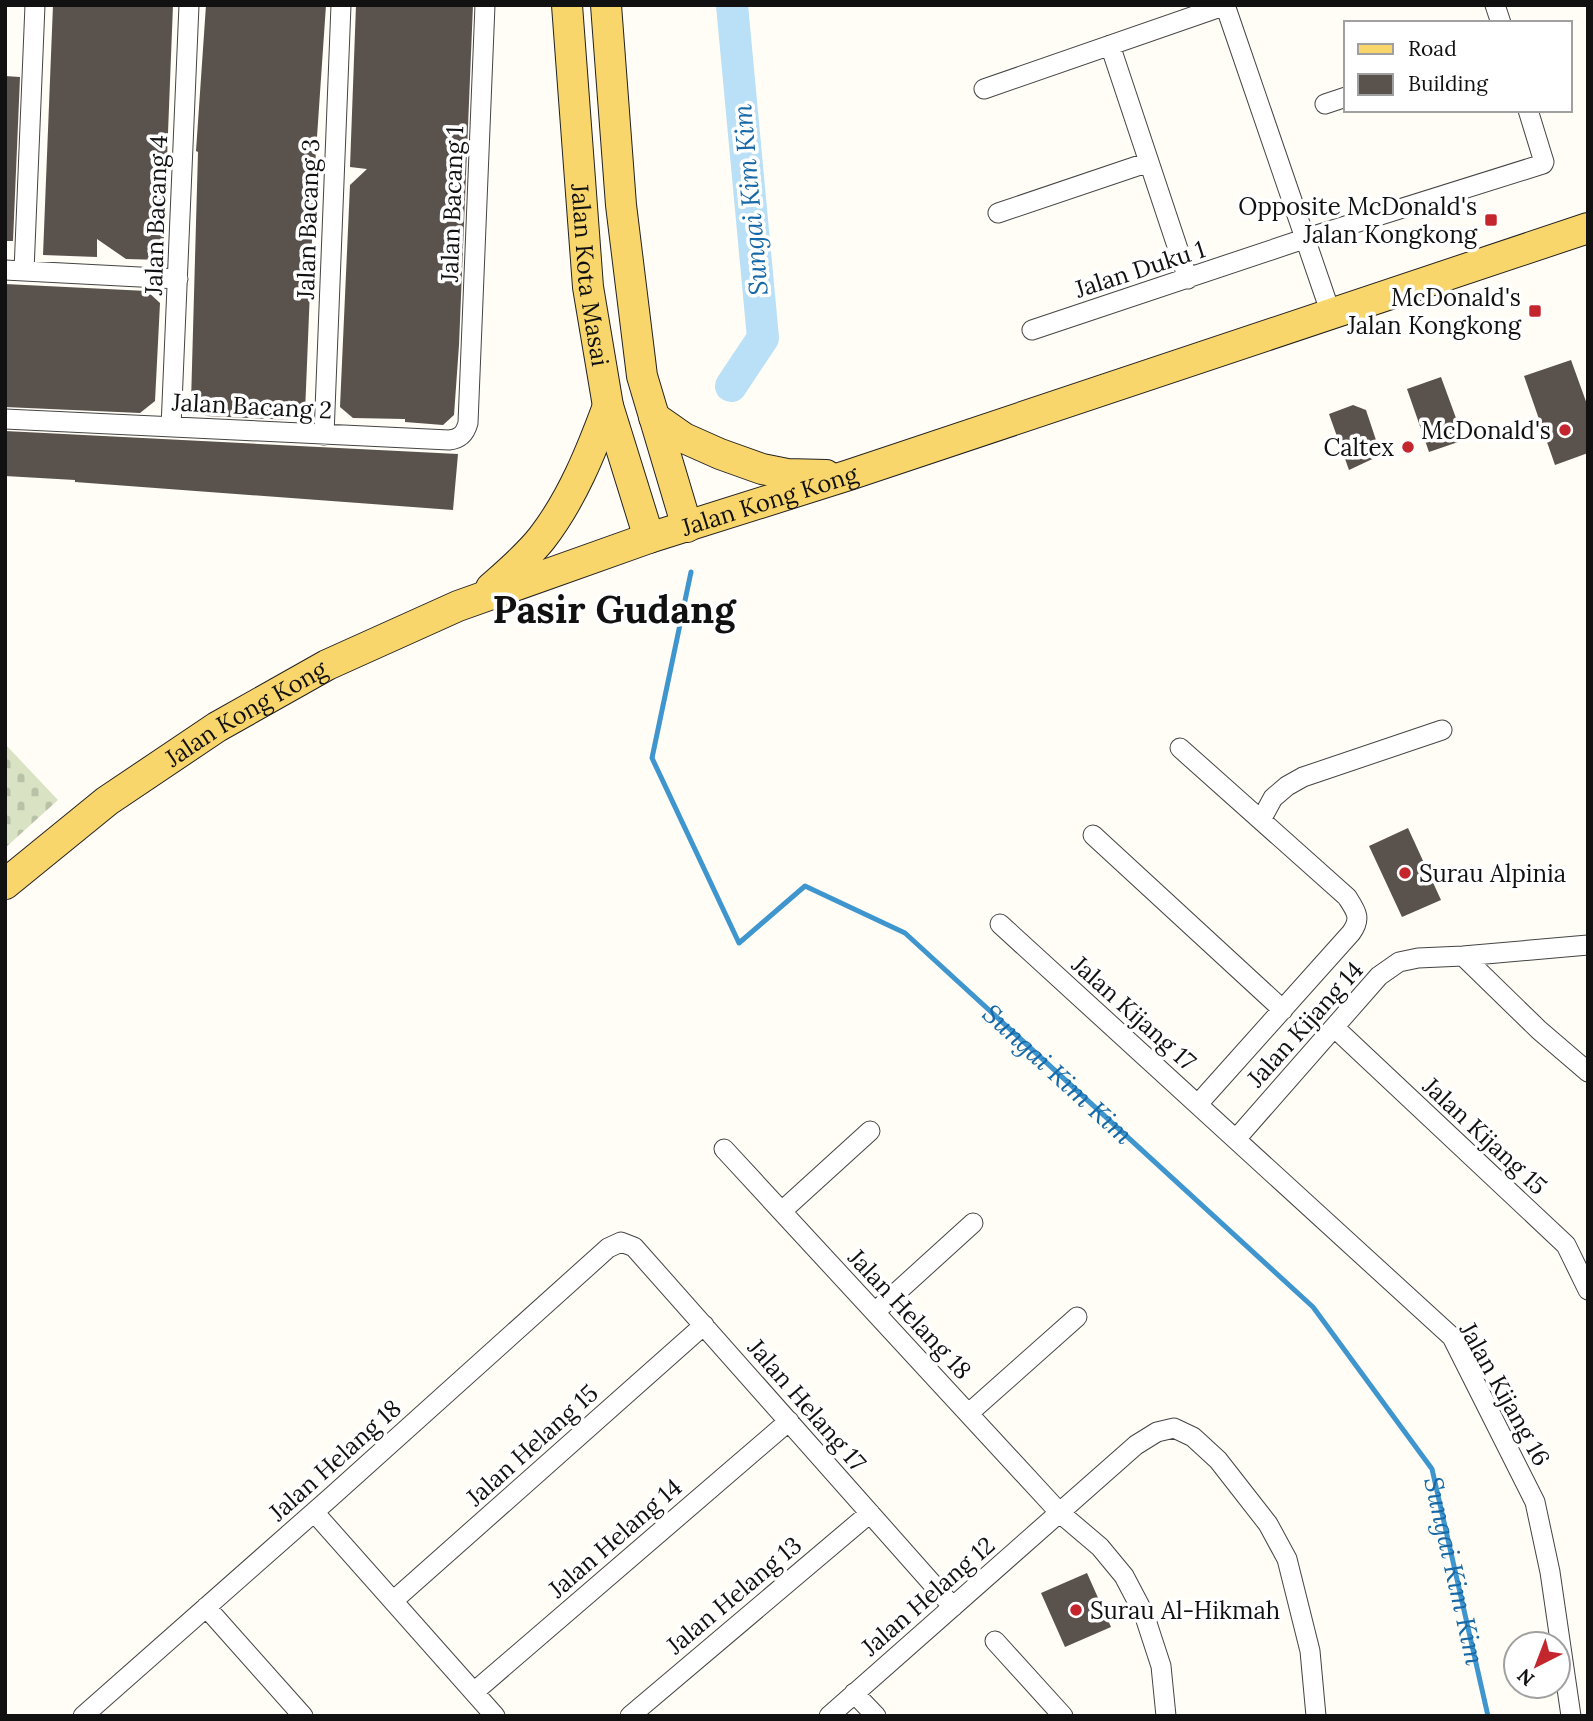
<svg xmlns="http://www.w3.org/2000/svg" width="1593" height="1721" viewBox="0 0 1593 1721" font-family="Lora,serif">
  <style>
    .cemetery { fill: url(#cemetery-stones) }
    .lines { fill: none; stroke-linecap: round; stroke-linejoin: round }
    .stream { stroke: #3f96cf; stroke-width: 5 }
    .river { stroke: #b9e0f7; stroke-width: 32 }
    .building { fill: #5a524d }
    .street-casing { stroke: #444; stroke-width: 21 }
    .primary-casing { stroke: #222; stroke-width: 32 }
    .street { stroke: #fff; stroke-width: 19 }
    .primary { stroke: #f9d66b; stroke-width: 30 }
    .poi-dot { fill: #c4262e; stroke: #fff; stroke-width: 2.5 }
    .labels { text-anchor: middle; dominant-baseline: central; stroke-width: 7; stroke-linejoin: round; paint-order: stroke }
    .street-label { font-size: 24px; fill: #111; stroke: #fff }
    .poi-label { font-size: 24px; fill: #111; stroke: #fff; text-anchor: end }
    .water-label { font-size: 26px; font-style: italic; fill: #1768a6; stroke: #fff }
    .town-label { font-size: 38px; font-weight: bold; fill: #111; stroke: #fff }
  </style>
  <defs>
    <pattern id="cemetery-stones" width="16" height="16" patternUnits="userSpaceOnUse" patternTransform="scale(1.75)"><rect width="16" height="16" fill="#d9e3c4"/><path d="M2 7V4a2 2 0 0 1 4 0v3zM10 15v-3a2 2 0 0 1 4 0v3z" fill="#b9c2a7"/></pattern>
  </defs>
  <rect width="100%" height="100%" fill="#fffdf5"/>
  <path class="cemetery" d="M5,744L58,800L5,848Z"/>
  <g class="lines">
    <path class="stream" id="s1" d="M691,572L652,758L739,943L805,886L905,933L1313,1307L1432,1469L1488,1716"/>
    <path class="river" d="M731,386L763,338L732,5"/>
  </g>
  <path class="building" d="M53,5H173L163,260L126,259L97,239V257L43,255Z
    M206,5H326L315,166L305,413L292,420L206,416L191,402L198,152L196,151Z
    M356,5H473L459,345L454,415L443,425L405,422V419L353,418L340,407L350,185L367,169L350,167Z
    M5,76L20,77L13,241H5Z
    M5,284L147,291L160,303L155,401L140,413L5,407Z
    M1571,360L1588,407V453L1555,465L1524,376Z
    M1441,377L1464,440L1429,452L1407,389Z
    M1353,405L1366,410L1381,455L1349,470L1329,414Z
    M5,431L458,454L453,510L75,482V480L5,476Z
    M1408,828L1441,900L1402,917L1369,846Z
    M1087,1573L1111,1627L1065,1647L1041,1593Z"/>
  <g class="lines">
    <defs>
      <path id="street" d="M1225,5L1331,314
        M1495,5L1501,23
        M1110,45L1188,279
        M984,89L1226,5
        M1325,104L1346,97
        M998,213L1149,162
        M5,270L178,279
        M24,271L35,5
        M1032,330L1304,239L1543,164L1544,162L1528,110
        M5,419L449,440C460,439 465,434 468,423L485,5
        M171,427L189,5
        M324,435L341,5
        M1180,748L1347,897C1356,911 1362,918 1351,933L1198,1104
        M1261,820L1273,798L1287,786L1303,777L1442,730
        M1093,835L1283,1010
        M1000,924L1452,1337L1535,1502L1550,1572L1571,1716
        M1463,956L1539,1030L1588,1072
        M1335,1028L1566,1245L1588,1290
        M1236,1139L1379,976L1399,962L1418,958L1463,956L1588,945
        M724,1149L1060,1513L1100,1547L1124,1576L1144,1614L1161,1666L1166,1716
        M782,1211L870,1131
        M875,1312L973,1223
        M969,1413L1077,1317
        M314,1512L495,1716
        M393,1601L704,1325
        M206,1607L303,1716
        M995,1641L1063,1716
        M474,1692L789,1421
        M854,1693L876,1716
        M83,1716L330,1498L608,1248L621,1242L634,1247L953,1607
        M630,1716L870,1513
        M829,1716L1136,1445L1157,1432L1174,1428L1193,1437L1218,1460L1268,1524L1287,1559L1310,1651L1316,1716"/>
      <g id="primary">
        <path id="s2" d="M567,5L588,287L608,406L649,538"/>
        <path d="M606,5L621,205L642,376L687,527"/>
        <path d="M654,417L684,438L720,454L762,469L787,474L826,475"/>
        <path d="M491,588C509,572 527,557 542,538C572,499 591,452 608,406"/>
        <path id="s3" d="M5,884L107,801L217,727L327,665L458,606L649,538L849,475L1588,228"/>
      </g>
    </defs>
    <use href="#street" class="street-casing"/>
    <use href="#primary" class="primary-casing"/>
    <use href="#street" class="street"/>
    <use href="#primary" class="primary"/>
  </g>
  <g class="poi-dot">
    <rect x="1484" y="213" width="14" height="14" rx="3.5"/>
    <rect x="1528" y="304" width="14" height="14" rx="3.5"/>
    <circle cx="1565" cy="430" r="7"/>
    <circle cx="1408" cy="447" r="7"/>
    <circle cx="1405" cy="873" r="7"/>
    <circle cx="1076" cy="1610" r="7"/>
  </g>
  <g class="labels">
    <g class="street-label">
      <text transform="translate(452 204) rotate(-88)">Jalan Bacang 1</text>
      <text transform="translate(156 215) rotate(-88)">Jalan Bacang 4</text>
      <text transform="translate(308 219) rotate(-88)">Jalan Bacang 3</text>
      <text transform="translate(1140 269) rotate(-18)">Jalan Duku 1</text>
      <text stroke="none"><textPath href="#s2" startOffset="271">Jalan Kota Masai</textPath></text>
      <text transform="translate(252 406) rotate(3)">Jalan Bacang 2</text>
      <text stroke="none"><textPath href="#s3" startOffset="863">Jalan Kong Kong</textPath></text>
      <text stroke="none"><textPath href="#s3" startOffset="296">Jalan Kong Kong</textPath></text>
      <text transform="translate(1134 1013) rotate(42)">Jalan Kijang 17</text>
      <text transform="translate(1305 1024) rotate(-48)">Jalan Kijang 14</text>
      <text transform="translate(1485 1136) rotate(43)">Jalan Kijang 15</text>
      <text transform="translate(910 1314) rotate(47)">Jalan Helang 18</text>
      <text transform="translate(1505 1394) rotate(61)">Jalan Kijang 16</text>
      <text transform="translate(807 1405) rotate(49)">Jalan Helang 17</text>
      <text transform="translate(532 1445) rotate(-42)">Jalan Helang 15</text>
      <text transform="translate(335 1460) rotate(-42)">Jalan Helang 18</text>
      <text transform="translate(615 1538) rotate(-41)">Jalan Helang 14</text>
      <text transform="translate(734 1595) rotate(-40)">Jalan Helang 13</text>
      <text transform="translate(928 1596) rotate(-41)">Jalan Helang 12</text>
    </g>
    <g class="poi-label">
      <text x="1477" y="206">Opposite McDonald's<tspan x="1477" dy="28">Jalan Kongkong</tspan></text>
      <text x="1521" y="297">McDonald's<tspan x="1521" dy="28">Jalan Kongkong</tspan></text>
      <text x="1551" y="430">McDonald's</text>
      <text x="1394" y="447">Caltex</text>
      <text x="1419" y="873" text-anchor="start">Surau Alpinia</text>
      <text x="1090" y="1610" text-anchor="start">Surau Al-Hikmah</text>
    </g>
    <g class="water-label">
      <text transform="translate(750 200) rotate(-95)">Sungai Kim Kim</text>
      <text stroke="none"><textPath href="#s1" startOffset="800">Sungai Kim Kim</textPath></text>
      <text stroke="none"><textPath href="#s1" startOffset="1451">Sungai Kim Kim</textPath></text>
    </g>
    <g class="town-label">
      <text x="614" y="609">Pasir Gudang</text>
    </g>
  </g>
  <rect width="1593" height="1721" fill="none" stroke="#111111" stroke-width="14"/>
  <rect x="1344" y="21" width="228" height="91" fill="#ffffff" stroke="#a0a0a0" stroke-width="2"/>
  <rect x="1358" y="44" width="35" height="10" fill="#f9d66b" stroke="#a0a0a0" stroke-width="2"/>
  <text x="1408" y="56" font-size="21" fill="#111111">Road</text>
  <rect x="1358" y="74" width="35" height="21" fill="#5a524d" stroke="#a0a0a0" stroke-width="2"/>
  <text x="1408" y="91" font-size="21" fill="#111111">Building</text>
  <g transform="translate(1537 1665) rotate(222)"><circle r="33" fill="#ffffff" stroke="#a0a0a0" stroke-width="2"/>
  <path d="M0-5L12 26L0 18L-12 26Z" fill="#c4262e"/>
  <text y="-10" font-size="19" font-weight="bold" text-anchor="middle" fill="#111111">N</text>
  </g>
</svg>
